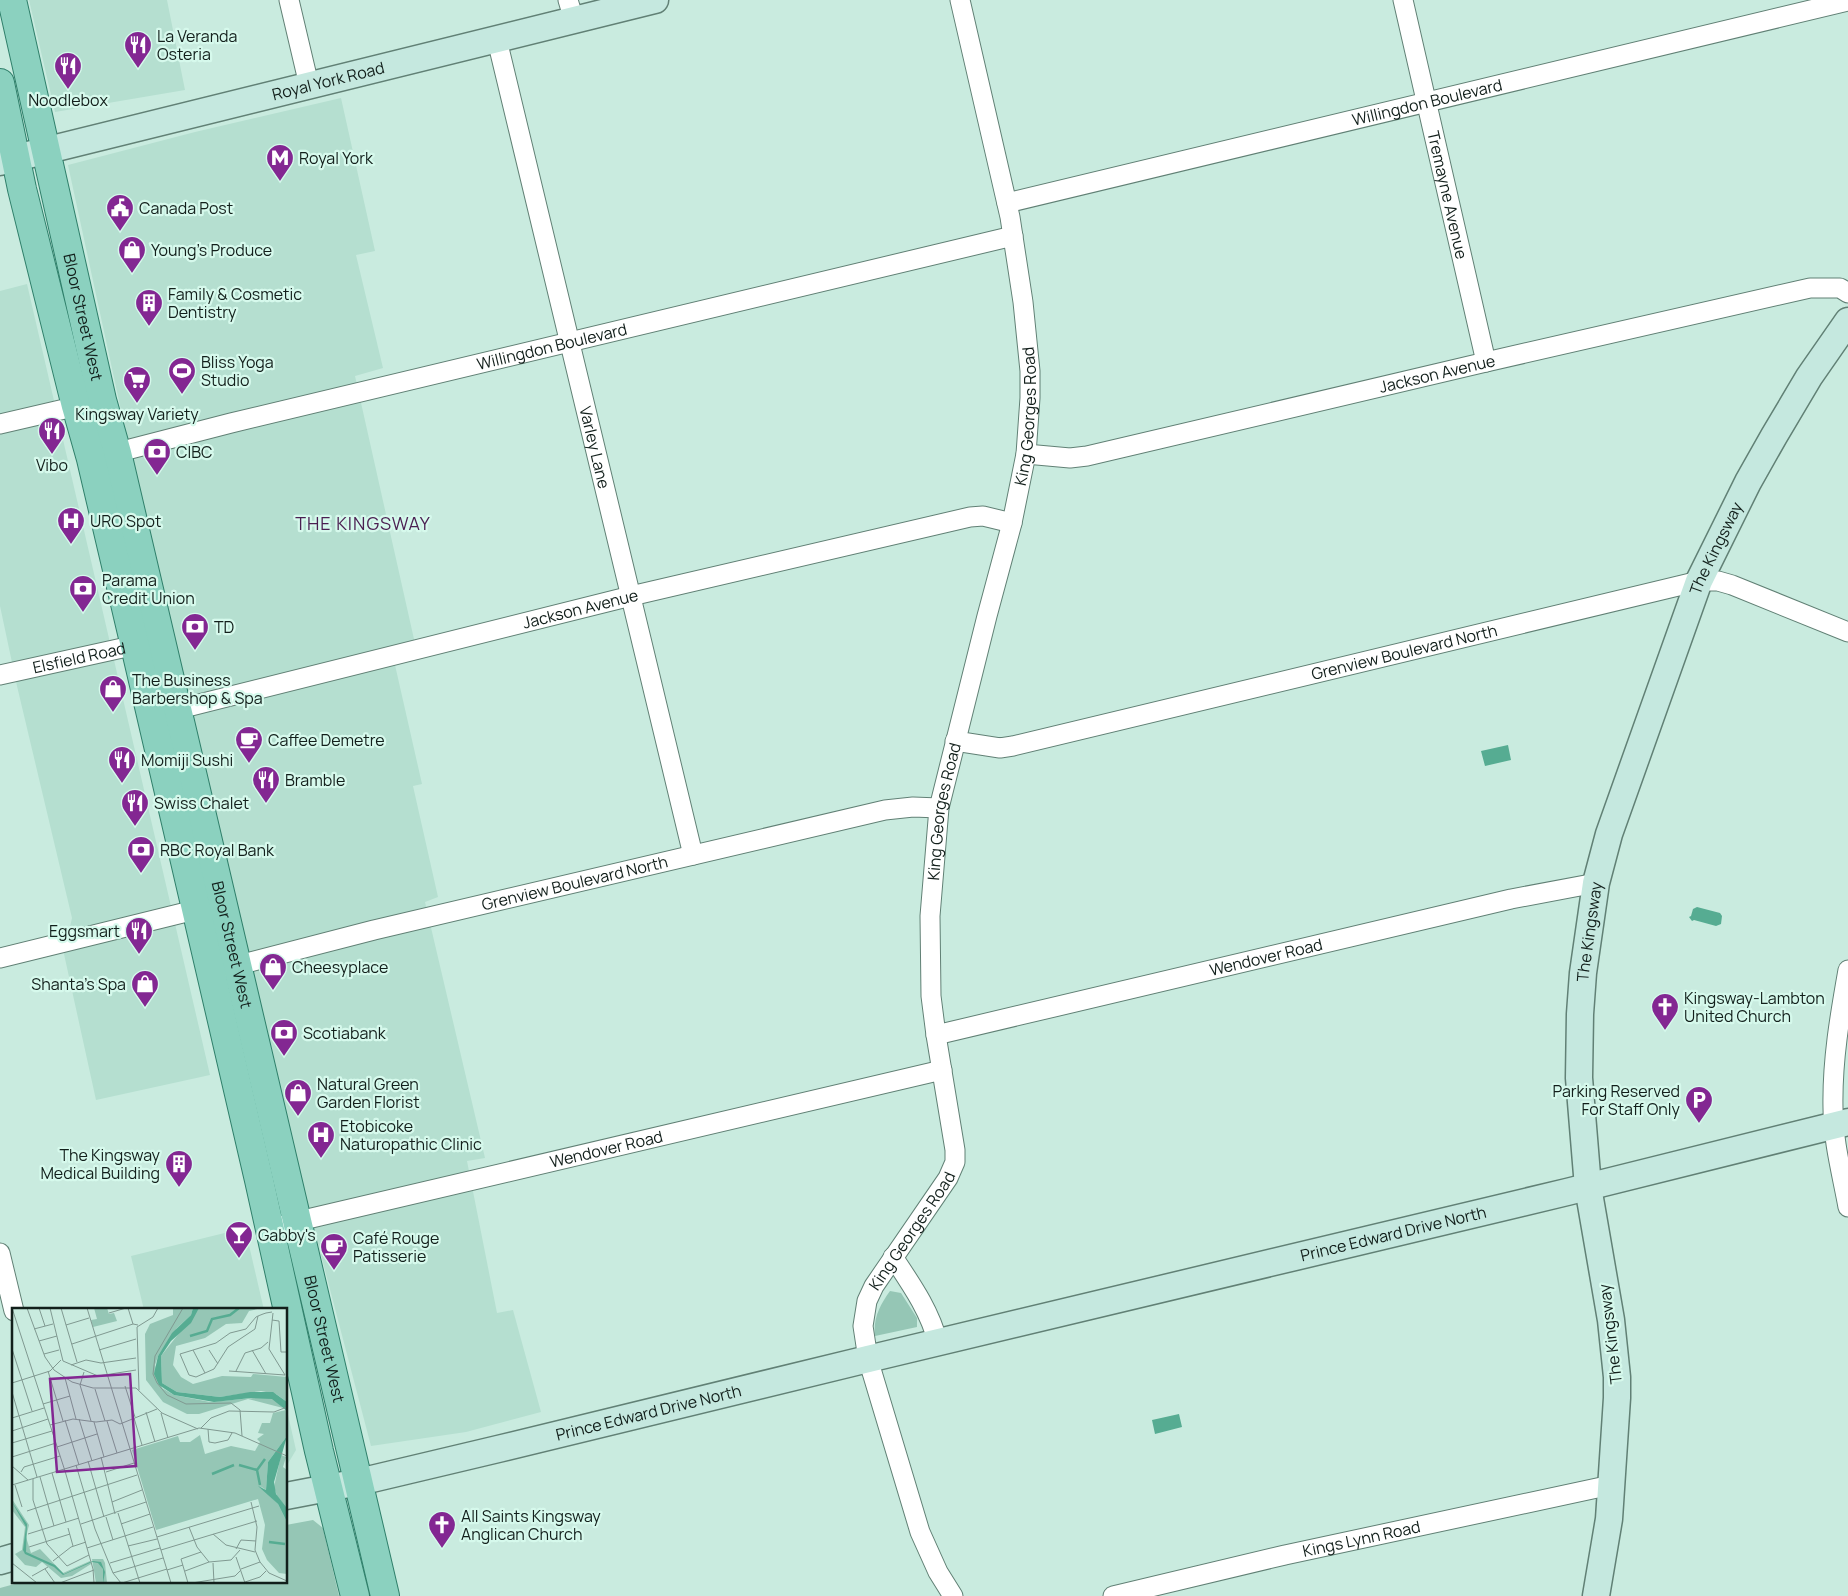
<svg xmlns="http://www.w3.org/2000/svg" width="1848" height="1596" viewBox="0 0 1848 1596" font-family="Manrope,sans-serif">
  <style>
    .built { fill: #b5dfd0 }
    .green { fill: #95c6b5 }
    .water { fill: #56ac92 }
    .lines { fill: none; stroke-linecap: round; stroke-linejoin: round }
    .street-casing { stroke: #618075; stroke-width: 21 }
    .secondary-casing { stroke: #618075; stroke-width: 29 }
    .primary-casing { stroke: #2f7f6a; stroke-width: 30 }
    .street { stroke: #fff; stroke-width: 19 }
    .secondary { stroke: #c5e8df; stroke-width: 26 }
    .primary { stroke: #8bd1bf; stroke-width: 28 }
    .labels { text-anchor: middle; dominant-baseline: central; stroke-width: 4.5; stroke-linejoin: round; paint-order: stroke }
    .poi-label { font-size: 16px; fill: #121f1b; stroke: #d6f9ec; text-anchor: start }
    .street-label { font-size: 16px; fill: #121f1b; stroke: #d6f9ec }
    .neighbourhood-label { font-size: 18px; letter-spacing: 1px; fill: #4a1e51; stroke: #d6f9ec }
    .inset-river { fill: none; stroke: #56ac92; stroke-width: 2.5 }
    .inset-road { fill: none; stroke: #809991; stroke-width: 1 }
    .view { fill: #832792; fill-opacity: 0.15; stroke: #832792; stroke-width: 2.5 }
    .inset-edge { fill: none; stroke: #121f1b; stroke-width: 2.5 }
  </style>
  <rect width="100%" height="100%" fill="#c9ebdf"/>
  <path class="built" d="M29,0H167L185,90L55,112Z
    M341,98L375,251L356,255L383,368L355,376L418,657L395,665L422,784L413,786L438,897L425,902L485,1158L467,1161L497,1313L513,1310L541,1412L466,1432L371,1446L305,1194L124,424L68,165L195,132Z
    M27,284L210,1075L96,1100L64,954L72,918L17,686L0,606V291Z
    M245,1228L264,1310H144L131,1256Z
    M286,1406L296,1450L286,1467Z"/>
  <path class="green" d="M890,1291L901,1293L917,1318V1327L875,1336C873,1318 880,1305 890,1291Z
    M313,1520L323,1528L339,1596H0V1588L22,1582H286V1525Z"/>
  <path class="water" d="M1508,745L1511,760L1485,766L1481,751Z
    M1697,907L1720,913L1722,916L1721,924L1716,926L1694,920L1692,921L1689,917L1691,916L1693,909Z
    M1179,1414L1182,1427L1155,1434L1152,1420Z"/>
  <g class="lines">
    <defs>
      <g id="street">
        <path d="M289,0L309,85"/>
        <path d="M568,0L574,20"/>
        <path id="s1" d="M1403,0L1486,362"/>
        <path id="s2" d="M497,40L693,855"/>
        <path id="s3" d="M1007,203L1848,1"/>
        <path d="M0,424L86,404"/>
        <path id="s4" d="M1026,454L1070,458L1087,456L1486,362L1810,288H1840L1848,293"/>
        <path id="s5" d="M107,455L231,423L1013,236"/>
        <path id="s6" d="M0,675L145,643"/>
        <path id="s7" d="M167,712L631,596L970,517L983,516L1012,523"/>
        <path id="s8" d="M955,741L1000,748L1013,746L1699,581H1718L1732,585L1848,632"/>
        <path d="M0,958L207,907"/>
        <path id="s9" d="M227,968L374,930L885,810L913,807L939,808"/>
        <path d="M1848,970C1840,1015 1832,1061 1833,1108C1833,1141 1842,1174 1848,1207"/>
        <path id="s10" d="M936,1035L1511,899L1596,883"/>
        <path id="s11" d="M286,1224L942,1070"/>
        <path d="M0,1253L14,1311"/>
        <path d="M893,1257C911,1284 930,1311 938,1343"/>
        <path id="s12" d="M953,1596L938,1572L920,1532L868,1359L863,1326L867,1301L874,1286L948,1178L955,1162V1150L936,1035L931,996L930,916L939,808L987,616L1012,523L1026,454L1030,398V371L1023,302L1010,217L960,0"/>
        <path id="s13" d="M1113,1596L1285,1555L1611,1485"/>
      </g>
      <g id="secondary">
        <path id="s14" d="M0,162L655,0"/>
        <path id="s15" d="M286,1496L359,1482L498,1449L868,1359L1567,1192L1848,1122"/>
        <path d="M0,1561L14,1557"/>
        <path id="s16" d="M1596,1596L1609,1519L1617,1398V1377L1611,1320L1588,1187L1579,1078L1580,1014L1583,973L1596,883L1609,834L1699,581L1748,482L1774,436L1809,377L1848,321"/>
      </g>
      <g id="primary">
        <path id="s17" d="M12,0L102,400L117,453L385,1596"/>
        <path d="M0,83L22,189L76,406L91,459L135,646L259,1180L319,1451L355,1596"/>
      </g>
    </defs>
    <use href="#street" class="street-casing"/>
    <use href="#secondary" class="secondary-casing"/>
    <use href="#primary" class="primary-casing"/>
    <use href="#street" class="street"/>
    <use href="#secondary" class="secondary"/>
    <use href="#primary" class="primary"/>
  </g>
  <defs>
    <symbol id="restaurant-pin" viewBox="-11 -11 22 30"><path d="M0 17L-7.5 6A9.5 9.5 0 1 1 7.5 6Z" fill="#832792" stroke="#d6f9ec"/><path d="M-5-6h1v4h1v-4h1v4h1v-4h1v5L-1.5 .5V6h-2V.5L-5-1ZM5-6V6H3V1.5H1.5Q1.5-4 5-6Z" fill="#fff"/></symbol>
    <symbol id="metro-pin" viewBox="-11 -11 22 30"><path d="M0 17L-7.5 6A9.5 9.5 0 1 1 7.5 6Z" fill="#832792" stroke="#d6f9ec"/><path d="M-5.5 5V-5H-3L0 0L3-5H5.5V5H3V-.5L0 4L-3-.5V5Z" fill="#fff"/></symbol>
    <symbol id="civic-pin" viewBox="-11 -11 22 30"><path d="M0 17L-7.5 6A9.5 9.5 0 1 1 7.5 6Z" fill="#832792" stroke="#d6f9ec"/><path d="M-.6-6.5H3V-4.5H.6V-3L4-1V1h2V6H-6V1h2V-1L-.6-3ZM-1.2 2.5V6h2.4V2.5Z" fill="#fff"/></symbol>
    <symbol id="shop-pin" viewBox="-11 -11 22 30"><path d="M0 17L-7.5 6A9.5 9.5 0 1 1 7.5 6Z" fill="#832792" stroke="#d6f9ec"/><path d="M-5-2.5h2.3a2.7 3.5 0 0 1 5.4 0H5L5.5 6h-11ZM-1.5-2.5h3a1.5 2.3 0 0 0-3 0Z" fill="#fff"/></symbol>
    <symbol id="building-pin" viewBox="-11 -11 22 30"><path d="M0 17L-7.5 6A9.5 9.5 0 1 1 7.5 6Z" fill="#832792" stroke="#d6f9ec"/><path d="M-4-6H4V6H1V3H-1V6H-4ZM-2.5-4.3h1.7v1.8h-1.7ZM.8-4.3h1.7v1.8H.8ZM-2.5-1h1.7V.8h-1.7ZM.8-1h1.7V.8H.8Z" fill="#fff"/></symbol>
    <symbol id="stadium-pin" viewBox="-11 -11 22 30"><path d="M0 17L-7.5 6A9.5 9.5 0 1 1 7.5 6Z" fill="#832792" stroke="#d6f9ec"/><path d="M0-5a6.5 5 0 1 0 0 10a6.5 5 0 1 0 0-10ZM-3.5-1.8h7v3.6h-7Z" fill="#fff"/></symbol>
    <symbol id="supermarket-pin" viewBox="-11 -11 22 30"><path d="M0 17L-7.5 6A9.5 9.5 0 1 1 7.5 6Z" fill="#832792" stroke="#d6f9ec"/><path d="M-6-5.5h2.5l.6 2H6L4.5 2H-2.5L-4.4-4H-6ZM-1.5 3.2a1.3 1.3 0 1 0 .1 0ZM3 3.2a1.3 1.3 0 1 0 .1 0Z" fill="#fff"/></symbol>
    <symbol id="bank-pin" viewBox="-11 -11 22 30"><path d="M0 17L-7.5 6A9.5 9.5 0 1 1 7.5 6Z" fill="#832792" stroke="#d6f9ec"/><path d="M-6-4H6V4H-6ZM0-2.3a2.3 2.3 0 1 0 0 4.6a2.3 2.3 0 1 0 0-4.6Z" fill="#fff"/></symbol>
    <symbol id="hospital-pin" viewBox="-11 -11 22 30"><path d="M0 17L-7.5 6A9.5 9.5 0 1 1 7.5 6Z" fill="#832792" stroke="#d6f9ec"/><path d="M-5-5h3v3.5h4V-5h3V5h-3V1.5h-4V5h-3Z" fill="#fff"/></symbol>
    <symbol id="cafe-pin" viewBox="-11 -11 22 30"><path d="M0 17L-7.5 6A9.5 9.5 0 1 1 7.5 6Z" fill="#832792" stroke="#d6f9ec"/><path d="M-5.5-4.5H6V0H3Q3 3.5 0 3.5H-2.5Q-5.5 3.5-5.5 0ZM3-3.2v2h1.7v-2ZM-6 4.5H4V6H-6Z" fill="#fff"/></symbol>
    <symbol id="church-pin" viewBox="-11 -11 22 30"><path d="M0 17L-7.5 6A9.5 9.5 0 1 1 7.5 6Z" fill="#832792" stroke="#d6f9ec"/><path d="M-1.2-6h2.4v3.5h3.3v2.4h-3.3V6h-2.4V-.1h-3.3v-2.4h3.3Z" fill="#fff"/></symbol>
    <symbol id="parking-pin" viewBox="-11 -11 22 30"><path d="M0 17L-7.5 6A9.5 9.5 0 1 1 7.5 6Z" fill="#832792" stroke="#d6f9ec"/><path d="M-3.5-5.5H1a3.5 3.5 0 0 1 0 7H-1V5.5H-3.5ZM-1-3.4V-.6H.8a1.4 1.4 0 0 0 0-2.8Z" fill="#fff"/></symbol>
    <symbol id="bar-pin" viewBox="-11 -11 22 30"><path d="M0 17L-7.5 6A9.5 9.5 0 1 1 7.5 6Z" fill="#832792" stroke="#d6f9ec"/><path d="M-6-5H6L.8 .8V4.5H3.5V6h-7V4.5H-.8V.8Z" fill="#fff"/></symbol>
  </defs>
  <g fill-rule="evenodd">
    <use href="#restaurant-pin" x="122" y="29" width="32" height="43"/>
    <use href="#restaurant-pin" x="52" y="50" width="32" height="43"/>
    <use href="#metro-pin" x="264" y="142" width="32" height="43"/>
    <use href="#civic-pin" x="104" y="192" width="32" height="43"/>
    <use href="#shop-pin" x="116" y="234" width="32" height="43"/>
    <use href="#building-pin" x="133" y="287" width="32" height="43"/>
    <use href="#stadium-pin" x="166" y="355" width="32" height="43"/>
    <use href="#supermarket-pin" x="121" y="364" width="32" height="43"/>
    <use href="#restaurant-pin" x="36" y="415" width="32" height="43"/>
    <use href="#bank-pin" x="141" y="436" width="32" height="43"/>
    <use href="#hospital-pin" x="55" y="505" width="32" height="43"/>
    <use href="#bank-pin" x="67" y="573" width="32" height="43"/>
    <use href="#bank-pin" x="179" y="611" width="32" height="43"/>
    <use href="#shop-pin" x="97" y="673" width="32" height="43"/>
    <use href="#cafe-pin" x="233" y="724" width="32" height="43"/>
    <use href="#restaurant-pin" x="106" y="744" width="32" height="43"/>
    <use href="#restaurant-pin" x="250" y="764" width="32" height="43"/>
    <use href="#restaurant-pin" x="119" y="787" width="32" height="43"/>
    <use href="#bank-pin" x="125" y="834" width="32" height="43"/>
    <use href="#restaurant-pin" x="123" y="915" width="32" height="43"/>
    <use href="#shop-pin" x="257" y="951" width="32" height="43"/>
    <use href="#shop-pin" x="129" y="968" width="32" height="43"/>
    <use href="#church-pin" x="1649" y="991" width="32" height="43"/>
    <use href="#bank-pin" x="268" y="1017" width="32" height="43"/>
    <use href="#shop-pin" x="282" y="1077" width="32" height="43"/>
    <use href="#parking-pin" x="1683" y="1084" width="32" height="43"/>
    <use href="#hospital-pin" x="305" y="1119" width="32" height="43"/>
    <use href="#building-pin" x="163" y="1148" width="32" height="43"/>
    <use href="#bar-pin" x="223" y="1219" width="32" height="43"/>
    <use href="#cafe-pin" x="318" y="1231" width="32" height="43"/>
    <use href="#church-pin" x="426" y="1509" width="32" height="43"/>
  </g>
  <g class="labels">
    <g class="poi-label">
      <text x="157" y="36">La Veranda<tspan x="157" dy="18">Osteria</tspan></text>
      <text x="68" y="100" text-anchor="middle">Noodlebox</text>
      <text x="299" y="158">Royal York</text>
      <text x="139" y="208">Canada Post</text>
      <text x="151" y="250">Young's Produce</text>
      <text x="168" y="294">Family &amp; Cosmetic<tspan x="168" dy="18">Dentistry</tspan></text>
      <text x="201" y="362">Bliss Yoga<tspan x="201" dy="18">Studio</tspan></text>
      <text x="137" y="414" text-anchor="middle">Kingsway Variety</text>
      <text x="176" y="452">CIBC</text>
      <text x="52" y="465" text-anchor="middle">Vibo</text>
      <text x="90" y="521">URO Spot</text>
      <text x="102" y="580">Parama<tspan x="102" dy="18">Credit Union</tspan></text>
      <text x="214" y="627">TD</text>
      <text x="132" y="680">The Business<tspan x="132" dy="18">Barbershop &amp; Spa</tspan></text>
      <text x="268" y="740">Caffee Demetre</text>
      <text x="141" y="760">Momiji Sushi</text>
      <text x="285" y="780">Bramble</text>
      <text x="154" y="803">Swiss Chalet</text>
      <text x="160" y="850">RBC Royal Bank</text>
      <text x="120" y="931" text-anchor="end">Eggsmart</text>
      <text x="292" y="967">Cheesyplace</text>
      <text x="126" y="984" text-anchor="end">Shanta's Spa</text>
      <text x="1684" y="998">Kingsway-Lambton<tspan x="1684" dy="18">United Church</tspan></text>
      <text x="303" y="1033">Scotiabank</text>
      <text x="317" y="1084">Natural Green<tspan x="317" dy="18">Garden Florist</tspan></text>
      <text x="1680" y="1091" text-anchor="end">Parking Reserved<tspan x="1680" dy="18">For Staff Only</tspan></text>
      <text x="340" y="1126">Etobicoke<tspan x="340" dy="18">Naturopathic Clinic</tspan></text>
      <text x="160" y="1155" text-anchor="end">The Kingsway<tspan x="160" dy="18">Medical Building</tspan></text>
      <text x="258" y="1235">Gabby's</text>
      <text x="353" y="1238">Café Rouge<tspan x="353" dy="18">Patisserie</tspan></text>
      <text x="461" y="1516">All Saints Kingsway<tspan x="461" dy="18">Anglican Church</tspan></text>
    </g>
    <g class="street-label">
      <text stroke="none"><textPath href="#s14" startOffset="338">Royal York Road</textPath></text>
      <text stroke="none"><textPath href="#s3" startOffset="432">Willingdon Boulevard</textPath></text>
      <text stroke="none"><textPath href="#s1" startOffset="200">Tremayne Avenue</textPath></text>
      <text stroke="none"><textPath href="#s17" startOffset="325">Bloor Street West</textPath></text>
      <text stroke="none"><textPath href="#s5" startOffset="458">Willingdon Boulevard</textPath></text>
      <text stroke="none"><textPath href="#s4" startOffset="421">Jackson Avenue</textPath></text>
      <text stroke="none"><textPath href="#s12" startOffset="1235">King Georges Road</textPath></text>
      <text stroke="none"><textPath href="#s2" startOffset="419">Varley Lane</textPath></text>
      <text stroke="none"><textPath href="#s16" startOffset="1074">The Kingsway</textPath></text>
      <text stroke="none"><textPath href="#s7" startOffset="426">Jackson Avenue</textPath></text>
      <text stroke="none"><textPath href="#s8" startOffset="461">Grenview Boulevard North</textPath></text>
      <text stroke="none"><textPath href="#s6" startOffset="81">Elsfield Road</textPath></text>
      <text stroke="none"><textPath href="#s12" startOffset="830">King Georges Road</textPath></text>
      <text stroke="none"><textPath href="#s9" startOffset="358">Grenview Boulevard North</textPath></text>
      <text stroke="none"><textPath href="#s16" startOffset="669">The Kingsway</textPath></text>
      <text stroke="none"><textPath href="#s17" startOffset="970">Bloor Street West</textPath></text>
      <text stroke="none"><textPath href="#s10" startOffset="339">Wendover Road</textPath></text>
      <text stroke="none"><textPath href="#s11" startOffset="329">Wendover Road</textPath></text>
      <text stroke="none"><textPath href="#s12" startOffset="395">King Georges Road</textPath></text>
      <text stroke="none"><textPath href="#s15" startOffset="1138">Prince Edward Drive North</textPath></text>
      <text transform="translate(1610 1334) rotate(-97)">The Kingsway</text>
      <text stroke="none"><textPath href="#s17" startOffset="1375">Bloor Street West</textPath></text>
      <text stroke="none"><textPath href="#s15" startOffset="372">Prince Edward Drive North</textPath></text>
      <text stroke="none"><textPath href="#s13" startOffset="255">Kings Lynn Road</textPath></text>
    </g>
    <g class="neighbourhood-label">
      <text x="363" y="523">THE KINGSWAY</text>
    </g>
  </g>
  <g transform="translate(12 1308)">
    <rect width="275" height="275" fill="#c9ebdf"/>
    <path d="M82,0H95L97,6L102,5L105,13L81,19L79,12L85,11ZM161,0H181L179,7L165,20L146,48L143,57L150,80L162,87L198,94L251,89L262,91L271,100L236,91L187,106H175L151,94L134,72L133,26L138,16L161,7ZM187,0H250L237,3L230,15L214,16L193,30L164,38L161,57L169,69L181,76L210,68L239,69L241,66L275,69V94L264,86L249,83L208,89L165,84L150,75L149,48ZM274,102L275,128L256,154L254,182L248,178L266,196L275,214V266L267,265L255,252L250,241L253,217L246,191L144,222L120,142L166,128L168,134H178L188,127L193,146L219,138L243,143L248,134L245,131L252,126L246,125L250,115H258L261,105ZM269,147L274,149L271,159L275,162V200L265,188L262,179ZM0,191L17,217L14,229L19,245L28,241L51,265L78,253L79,256L60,268L49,270L30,254L24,259L13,257L3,246L10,242L13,219L0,202ZM80,251H91L93,255L95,275H84Z" fill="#95c6b5"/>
    <path d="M181,0H187L179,15L159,33L149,48L150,75L165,84L208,89L238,84H261L275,94V103L260,91L239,90L202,94L162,87L147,77L142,66L146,48L160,25L179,7ZM275,128L262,174L264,186L275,200V214L266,196L246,178L254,182L256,154ZM0,194L15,216L14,244L43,257L52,266L78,254L81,253L89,254L93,264L91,275V261L86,255L80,254L51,267L42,259L13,246L11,242L14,219Z" fill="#56ac92"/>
    <path class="inset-river" d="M178,28L195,23L200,11L218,7L227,0M227,157L245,162M200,166L222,157M248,177L245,162L253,151M257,234L273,236"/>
    <path class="inset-road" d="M0,0L53,163L81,261L82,275M15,0L33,49L42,62L60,74L81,80H124L150,105L186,121M27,0L33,18M38,0L51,53L86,68L124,62M49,0L65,54M75,0L159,275M116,0L121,16M171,0L143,48L141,66L145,75L155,87L174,96L219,95L228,102M97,5L114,0M261,5L257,41L273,67M246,8L243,21L216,39L202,61L184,69L177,67L168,46L204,35L218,25L234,21L244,9L246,8L251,6L254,5L260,4M260,12L267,13L269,44H275M54,17L77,10M22,21L41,16M27,33L45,28M60,36L121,16L126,17M0,41L20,103M87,42L124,31M181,42L193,65M197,42L206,56M240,42L254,66M32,46L47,42M59,57L74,52L89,55L124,50M36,63L51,113M217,63L273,67M224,63L233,45L249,40L256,34M72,64L68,77L79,113M53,70L64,111M0,75L38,63L49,52M113,78L123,109M83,81L93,113M127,82L125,19L141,9L146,0M0,84L25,169M31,96L58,88M228,102L230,128M134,104L143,134M149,105L156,130M0,110L32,100M122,110L130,137M67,111L80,153M53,112L67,157M95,113L105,145M82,114L92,149M38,117L61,111L84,114L100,112L108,116L145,101M189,120L199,110L217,103L262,104L275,99M196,121L197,134L203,135L216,132L220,125M0,123L36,111M0,135L40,123M45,139L85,126M0,149L44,135M89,149L103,206M76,153L92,209M64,157L83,221L101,265L109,275M0,158L16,172M9,164L12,159L48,148M94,164L122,155M40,165L54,214M28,169L42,218M21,171V192L35,236L55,258L77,247M0,177L187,120L223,125L275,148M3,177L10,199M100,194L130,182M239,194L245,219L243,242L248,254L257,265L275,273M15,203L125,167M106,205L128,275M94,209L101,232M69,216L134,194M109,216L138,206M177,219L185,239L197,254M56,220L61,238M16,226L67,210M201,226L214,237L243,244M145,229L247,198M116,238L145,231M17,239L58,226M75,240L141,219M224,241L229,232L244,233M149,242L245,213M224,249L233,275M41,253L59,239L74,234M0,255L25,275M98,255L148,240M201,255L202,275M33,261L43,275M229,261L248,254M155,262L171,257M173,263L197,254L219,252L228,242M101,265L151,250M20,268L36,259M233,274L248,269L254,263M48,275L82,262M110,275L155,261M176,275L169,251L189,244M180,275L223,268L229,262"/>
    <path class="view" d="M118,66L124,158L45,164L38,71Z"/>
    <rect width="275" height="275" class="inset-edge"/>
  </g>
</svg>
